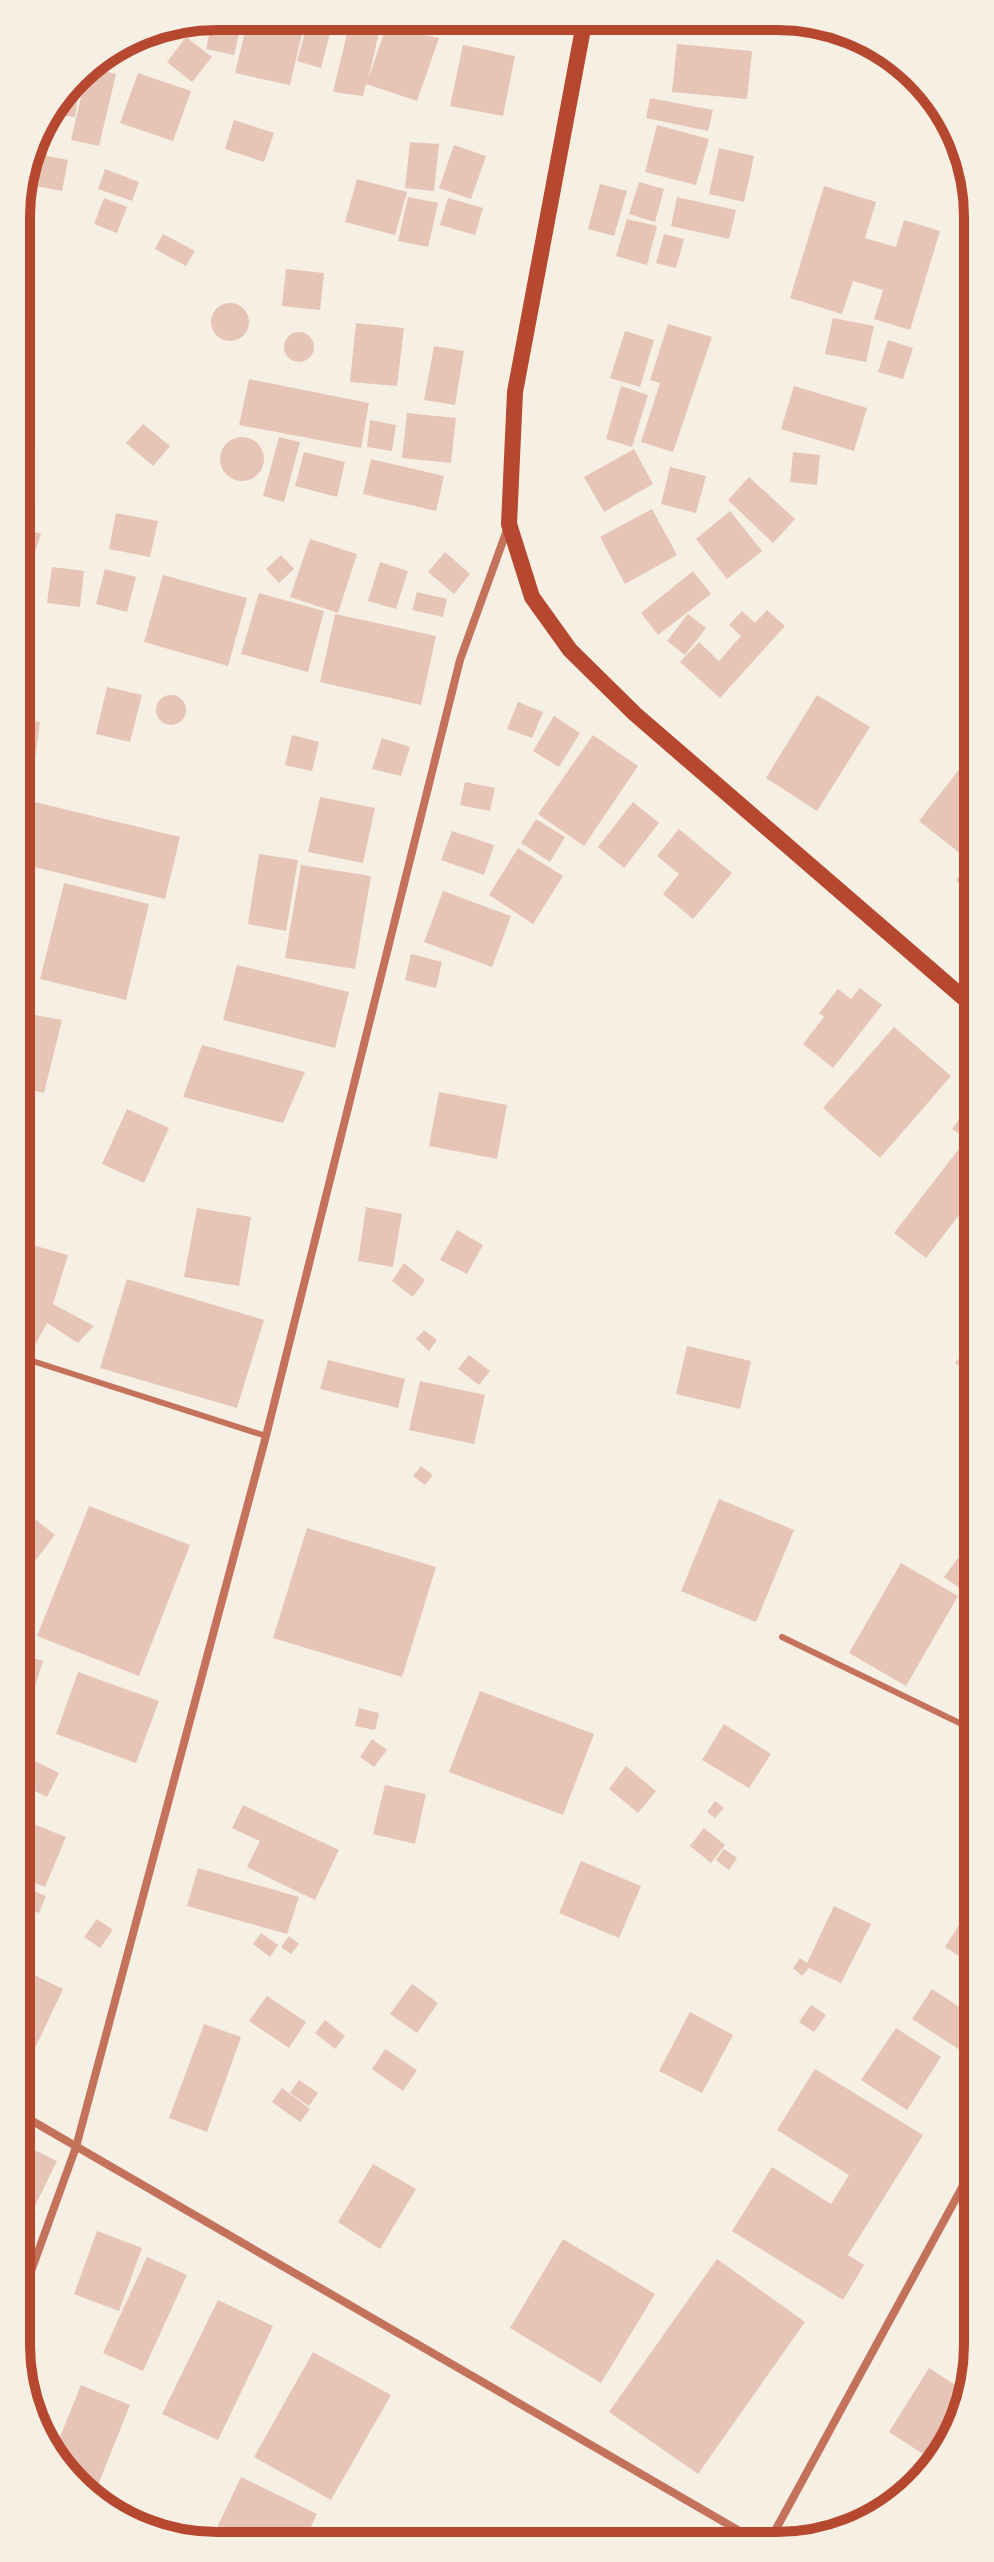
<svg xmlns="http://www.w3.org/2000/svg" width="994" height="2562" viewBox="0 0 994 2562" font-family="Lora,serif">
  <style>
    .building { fill: #e6c5b7 }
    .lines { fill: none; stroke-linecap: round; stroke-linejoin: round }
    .service { stroke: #c5725c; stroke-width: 6 }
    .minor { stroke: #c5725c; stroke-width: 8 }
    .secondary { stroke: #b5482f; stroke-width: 16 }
    .rim { fill: none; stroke: #b5482f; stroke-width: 10 }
  </style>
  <rect width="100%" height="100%" fill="#f6efe4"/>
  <path class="building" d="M243,16L234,55L206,49L213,17Z
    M249,16L306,17L290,85L235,73Z
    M350,21L380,28L368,80L386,27L439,38L417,101L366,84L363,96L333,92Z
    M307,26L330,33L321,68L297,61Z
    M186,37L212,57L192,82L167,62Z
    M677,44L752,51L747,99L672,92Z
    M463,45L515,56L503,116L450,106Z
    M83,67L75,117L48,113Z
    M88,67L116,74L99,146L71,140Z
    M138,73L191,91L173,141L120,123Z
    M650,98L713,110L708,131L646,118Z
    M234,120L274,133L264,162L225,149Z
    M657,125L709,139L696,185L645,172Z
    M410,142L439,144L434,191L405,188Z
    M454,145L486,156L471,199L439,188Z
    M719,148L754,156L744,202L709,194Z
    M42,155L68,160L62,191L36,186Z
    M105,169L139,182L132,201L98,189Z
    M357,179L407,192L395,235L345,222Z
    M639,182L664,189L655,222L629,214Z
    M600,184L627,191L614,236L588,229Z
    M824,186L876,202L865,238L896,247L904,220L940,231L910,330L874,319L883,290L853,281L842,314L790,298Z
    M408,197L438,203L428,247L398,241Z
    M677,197L736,210L729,239L671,226Z
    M104,198L127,207L117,233L94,224Z
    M448,198L483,208L475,235L440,225Z
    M627,219L657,226L647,265L616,256Z
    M163,234L195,251L186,266L155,249Z
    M664,234L684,239L676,268L656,263Z
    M286,269L324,273L320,310L282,306Z
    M211 322a19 19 0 1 1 38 0a19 19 0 1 1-38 0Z
    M833,318L874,326L866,362L825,354Z
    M356,323L404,328L397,386L350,382Z
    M668,324L712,337L673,452L641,442L660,383L650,380Z
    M625,331L654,340L640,387L610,378Z
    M284 347a15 15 0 1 1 30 0a15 15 0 1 1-30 0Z
    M888,340L913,348L903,379L878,372Z
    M434,346L464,351L455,405L424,400Z
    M249,379L369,403L361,448L239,425Z
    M621,386L648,395L632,447L606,439Z
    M794,386L867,408L854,451L781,429Z
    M407,413L456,418L451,463L402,458Z
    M370,420L396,425L392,451L367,447Z
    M143,424L170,446L153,466L126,443Z
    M279,437L300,442L284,502L263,496Z
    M220 459a22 22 0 1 1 44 0a22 22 0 1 1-44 0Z
    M634,449L653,484L604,512L584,477Z
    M304,452L345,462L337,497L295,486Z
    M793,452L820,455L817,485L790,482Z
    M371,459L444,476L436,511L363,494Z
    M670,467L706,476L696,513L661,504Z
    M749,477L795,519L773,543L728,500Z
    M652,509L677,555L625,584L600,537Z
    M730,511L762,551L727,579L696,539Z
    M116,513L158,521L150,557L109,549Z
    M17,526L41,534L21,595L18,594Z
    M310,539L357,554L338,613L290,597Z
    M445,552L470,574L454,594L428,572Z
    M281,555L294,569L279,583L266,569Z
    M380,562L408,571L396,609L368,601Z
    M52,567L84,571L80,607L47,603Z
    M105,569L136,577L127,612L96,604Z
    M693,571L711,594L658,635L641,613Z
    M163,575L247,598L228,666L144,642Z
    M417,592L447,599L443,617L412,610Z
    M259,593L324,611L308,672L241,654Z
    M767,610L785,626L720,698L680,662L699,642L719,661L741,636L729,625L742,611L755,623Z
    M335,614L436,636L421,705L320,682Z
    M688,614L706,628L685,655L667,641Z
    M107,687L142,695L130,742L96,734Z
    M156 710a15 15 0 1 1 30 0a15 15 0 1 1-30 0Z
    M817,695L870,727L817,811L766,778Z
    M518,702L543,712L532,738L507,729Z
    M554,716L580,733L559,767L533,751Z
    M18,718L40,722L33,774L18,771Z
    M292,735L319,742L312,771L285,765Z
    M593,735L638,766L584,846L538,814Z
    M382,738L410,747L401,776L372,769Z
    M971,754L973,846L965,857L919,821Z
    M465,782L495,788L490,811L460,805Z
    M320,797L375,808L363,863L308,852Z
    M18,798L180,837L165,899L18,863Z
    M633,802L659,823L624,868L598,847Z
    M536,819L565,837L550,862L521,843Z
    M679,829L732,873L693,919L663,894L679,874L657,856Z
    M452,831L494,845L484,875L441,860Z
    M518,848L563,876L533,924L489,895Z
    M259,854L298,860L286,931L248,924Z
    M973,861V897L956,880Z
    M301,865L371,876L355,969L285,958Z
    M64,883L149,904L126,1000L40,979Z
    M443,891L511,916L492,967L424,942Z
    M411,954L442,962L436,988L405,980Z
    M237,965L349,992L335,1048L223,1020Z
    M860,988L882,1005L833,1068L803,1044L824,1017L819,1013L838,989L851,999Z
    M19,1012L62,1020L44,1093L19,1087Z
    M894,1027L951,1076L880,1158L823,1108Z
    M202,1045L305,1072L283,1123L183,1097Z
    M439,1092L507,1105L497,1159L429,1146Z
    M974,1098V1144L952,1129Z
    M127,1109L169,1128L144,1183L102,1164Z
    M965,1141L974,1149V1196L926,1258L894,1233Z
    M366,1207L402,1214L393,1267L358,1261Z
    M197,1208L251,1217L239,1286L184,1277Z
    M457,1230L483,1245L467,1274L440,1260Z
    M22,1242L68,1255L53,1304L94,1326L78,1343L47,1323L35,1345L20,1338Z
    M404,1263L425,1280L413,1297L392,1281Z
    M127,1279L264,1320L237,1408L100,1368Z
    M424,1330L437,1340L429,1351L416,1339Z
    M975,1340V1379L955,1363Z
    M687,1346L751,1361L740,1409L676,1394Z
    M469,1355L490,1371L479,1385L458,1369Z
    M328,1360L405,1379L398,1408L320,1389Z
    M420,1381L485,1395L474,1444L409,1430Z
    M421,1466L433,1475L425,1485L413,1476Z
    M719,1499L794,1530L756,1622L681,1591Z
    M89,1506L190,1545L139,1676L37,1636Z
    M20,1507L55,1535L20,1580Z
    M307,1528L436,1567L402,1677L273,1638Z
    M958,1558L975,1571V1578L965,1592L944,1577Z
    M901,1563L958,1596L906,1686L849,1653Z
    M21,1654L43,1661L27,1711L21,1709Z
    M78,1672L159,1701L136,1763L56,1734Z
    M480,1691L594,1734L563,1815L449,1772Z
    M359,1708L379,1713L375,1730L355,1726Z
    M724,1724L771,1754L749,1788L702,1760Z
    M372,1739L387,1750L374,1767L360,1757Z
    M29,1758L59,1773L47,1797L21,1784V1774Z
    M626,1766L656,1791L638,1813L609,1789Z
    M385,1785L426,1794L415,1844L373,1834Z
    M715,1801L724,1808L715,1818L707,1812Z
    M243,1805L339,1850L315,1900L247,1867L260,1841L232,1828Z
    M21,1819L66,1837L45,1887L21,1878Z
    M704,1828L725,1845L711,1863L690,1846Z
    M724,1849L737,1858L729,1870L716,1860Z
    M581,1861L641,1886L619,1938L559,1913Z
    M198,1868L299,1897L287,1934L187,1906Z
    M21,1886L46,1896L39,1913L21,1906Z
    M834,1906L871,1924L841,1983L809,1968L802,1976L793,1968L800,1958L807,1963Z
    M966,1914L976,1921V1967L945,1947Z
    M97,1919L113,1930L100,1948L84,1937Z
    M261,1933L278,1945L270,1957L253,1944Z
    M289,1936L299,1944L291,1954L281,1947Z
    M22,1969L63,1989L29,2061L22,2058Z
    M412,1984L438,2003L417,2033L390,2014Z
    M977,1984V2061L912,2019L932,1989L961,2008Z
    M267,1996L306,2022L289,2048L249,2021Z
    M811,2005L826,2015L814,2032L799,2022Z
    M690,2012L733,2035L702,2093L659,2071Z
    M325,2020L345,2036L335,2049L315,2033Z
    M204,2024L241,2037L207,2132L169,2118Z
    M896,2028L941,2057L907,2110L861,2080Z
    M385,2049L417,2070L403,2091L372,2069Z
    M815,2069L923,2135L848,2255L864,2265L843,2300L732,2231L772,2167L831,2204L849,2175L777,2130Z
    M299,2080L318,2093L309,2106L290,2093Z
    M282,2088L310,2109L300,2122L272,2102Z
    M22,2144L57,2161L31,2214L22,2209Z
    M373,2164L416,2189L380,2249L338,2222Z
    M97,2231L142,2248L119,2311L74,2294Z
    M563,2239L655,2294L601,2383L510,2328Z
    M147,2257L187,2275L143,2371L103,2353Z
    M717,2259L805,2322L698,2474L609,2412Z
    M218,2300L273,2326L218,2440L162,2414Z
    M313,2352L391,2395L331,2500L254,2457Z
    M929,2368L969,2394L963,2422L937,2463L889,2432Z
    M81,2385L130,2405L92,2500L84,2496L55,2449Z
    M241,2477L317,2514L304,2542H210Z"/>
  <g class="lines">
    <path class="service" d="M20,1357L266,1436
      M782,1637L976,1731"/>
    <path class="minor" d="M22,2115L755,2540
      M22,2296L76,2147L266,1436L460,660L508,527
      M770,2540L977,2160"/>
    <path class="secondary" d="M585,18L515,392L509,524L532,597L570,650L635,714L974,1007"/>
  </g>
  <path d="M0 0H994V2562H0ZM217 30H777A187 187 0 0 1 964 217V2345A187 187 0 0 1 777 2532H217A187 187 0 0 1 30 2345V217A187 187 0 0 1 217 30Z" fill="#f6efe4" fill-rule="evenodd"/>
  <path class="rim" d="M217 30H777A187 187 0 0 1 964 217V2345A187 187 0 0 1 777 2532H217A187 187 0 0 1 30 2345V217A187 187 0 0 1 217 30Z"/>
</svg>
